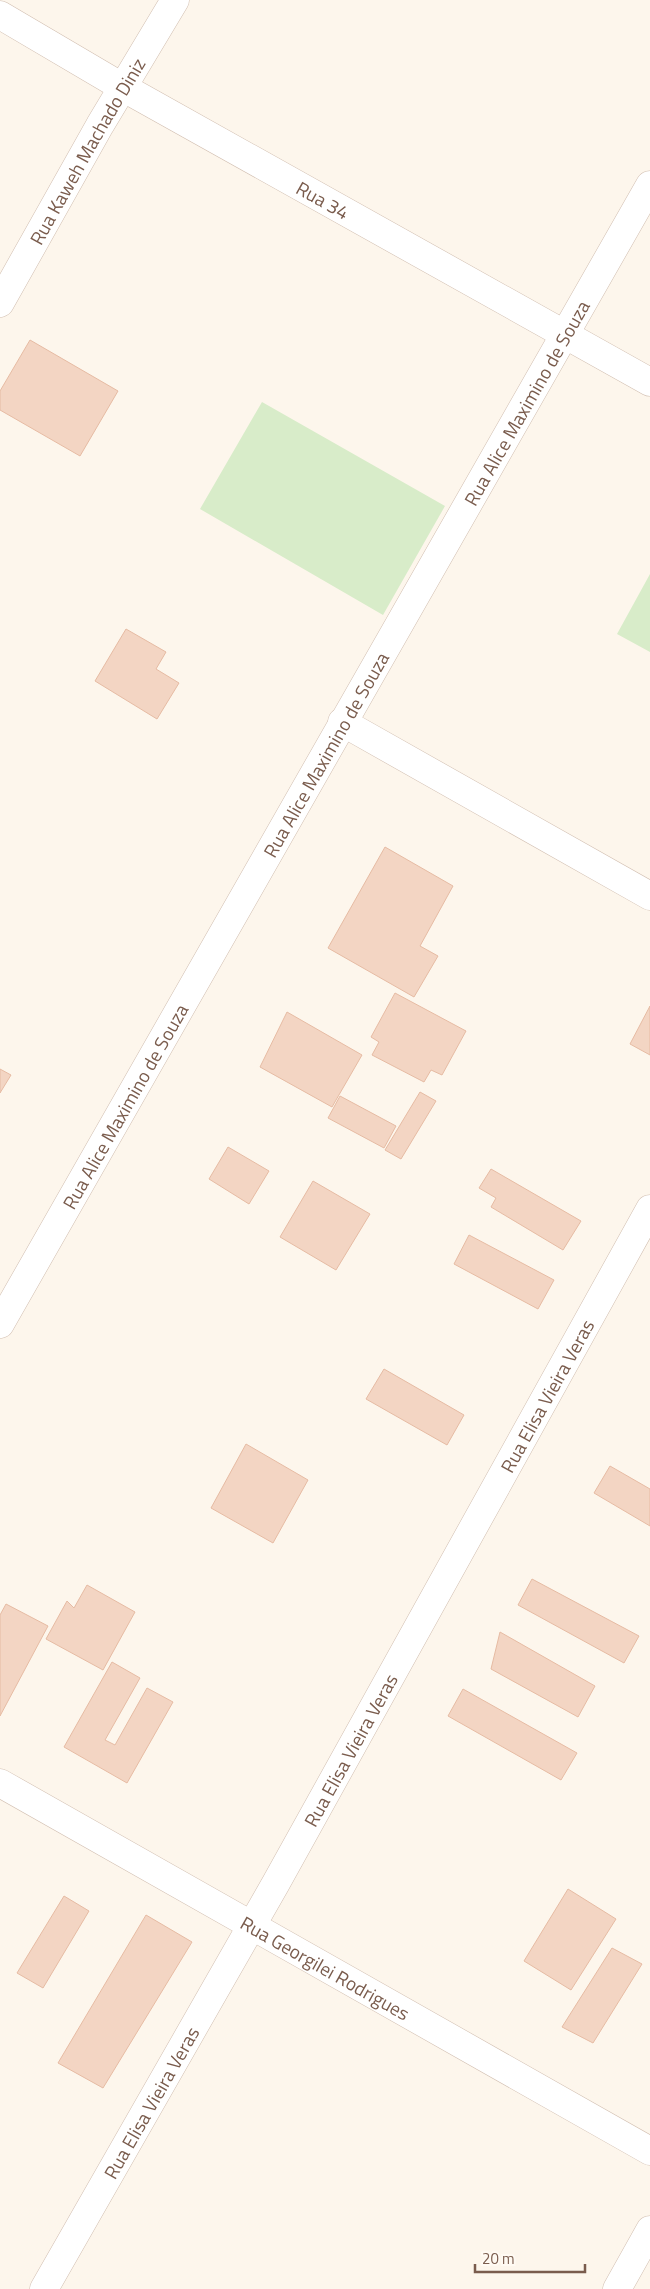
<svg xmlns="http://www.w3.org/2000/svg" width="650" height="2289" viewBox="0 0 650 2289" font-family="'Titillium Web',sans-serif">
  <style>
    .green { fill: #d8ecc9 }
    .building { fill: #f3d5c3; stroke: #e6bba3 }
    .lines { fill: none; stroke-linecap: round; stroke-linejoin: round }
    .minor-casing { stroke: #d1beb0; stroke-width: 29 }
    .minor { stroke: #fff; stroke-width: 28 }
    .labels { text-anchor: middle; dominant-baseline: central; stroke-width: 4.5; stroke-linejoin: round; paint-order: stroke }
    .street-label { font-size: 19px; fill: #7a5c4d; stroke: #fffaf3 }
  </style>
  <rect width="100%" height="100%" fill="#fdf6ec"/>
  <path class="green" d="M262,402L445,506L383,615L200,509Z
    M650,574V652L617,634Z"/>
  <path class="building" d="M30,340L118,391L80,456L0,410V391Z
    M126,629L166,652L156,669L179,683L157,719L95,681Z
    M385,847L453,886L420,946L438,956L414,997L328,948Z
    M395,993L466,1031L442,1075L431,1070L424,1082L372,1055L379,1042L371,1037Z
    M650,1006V1055L630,1044Z
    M287,1012L362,1055L332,1107L260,1067Z
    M0,1069L11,1075L0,1093Z
    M420,1092L436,1101L401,1159L385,1150Z
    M340,1096L396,1126L384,1148L328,1118Z
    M228,1147L269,1171L249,1204L209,1179Z
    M491,1169L581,1221L563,1250L491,1207L496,1198L479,1188Z
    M313,1181L370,1214L336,1270L280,1237Z
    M469,1235L554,1280L538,1309L454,1264Z
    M384,1369L464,1415L447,1445L366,1399Z
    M246,1444L308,1480L273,1543L211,1508Z
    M610,1466L650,1489V1526L594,1493Z
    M532,1579L639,1636L624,1663L518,1605Z
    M87,1585L135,1612L103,1670L46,1639L67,1601L74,1608Z
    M6,1604L48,1626L0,1716V1615Z
    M500,1632L595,1686L578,1717L491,1669Z
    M112,1662L140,1678L105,1740L115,1745L147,1688L173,1702L127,1783L64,1747Z
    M463,1689L577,1753L561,1780L448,1716Z
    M568,1889L616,1919L571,1990L524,1961Z
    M64,1896L89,1911L43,1988L17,1973Z
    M146,1915L192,1942L103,2088L58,2063Z
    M612,1948L642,1964L593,2043L562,2027Z"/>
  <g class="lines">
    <defs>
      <g id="minor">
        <path id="s1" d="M0,15L124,88L650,382"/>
        <path id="s2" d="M0,303L100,125L175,0"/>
        <path d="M342,722L650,896"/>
        <path id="s3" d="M0,1324L650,185"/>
        <path id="s4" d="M0,1783L650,2151"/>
        <path id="s5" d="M44,2289L276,1883L650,1209"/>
        <path d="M617,2289L650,2230"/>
      </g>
    </defs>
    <use href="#minor" class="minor-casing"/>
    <use href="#minor" class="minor"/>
  </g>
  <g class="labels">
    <g class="street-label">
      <text stroke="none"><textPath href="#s2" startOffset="175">Rua Kaweh Machado Diniz</textPath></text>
      <text stroke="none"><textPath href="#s1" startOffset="372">Rua 34</textPath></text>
      <text stroke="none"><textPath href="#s3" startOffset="1061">Rua Alice Maximino de Souza</textPath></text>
      <text stroke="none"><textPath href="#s3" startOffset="656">Rua Alice Maximino de Souza</textPath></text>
      <text stroke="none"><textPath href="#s3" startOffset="251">Rua Alice Maximino de Souza</textPath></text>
      <text stroke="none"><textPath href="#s5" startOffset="1025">Rua Elisa Vieira Veras</textPath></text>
      <text stroke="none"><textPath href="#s5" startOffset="620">Rua Elisa Vieira Veras</textPath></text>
      <text stroke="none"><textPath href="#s4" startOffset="374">Rua Georgilei Rodrigues</textPath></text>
      <text stroke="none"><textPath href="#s5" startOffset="215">Rua Elisa Vieira Veras</textPath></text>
    </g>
  </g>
  <path d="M475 2264v8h110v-8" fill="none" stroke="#7a5c4d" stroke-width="2.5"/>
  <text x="482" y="2264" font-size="15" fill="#7a5c4d" stroke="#fffaf3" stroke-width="4" paint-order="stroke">20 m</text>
</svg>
